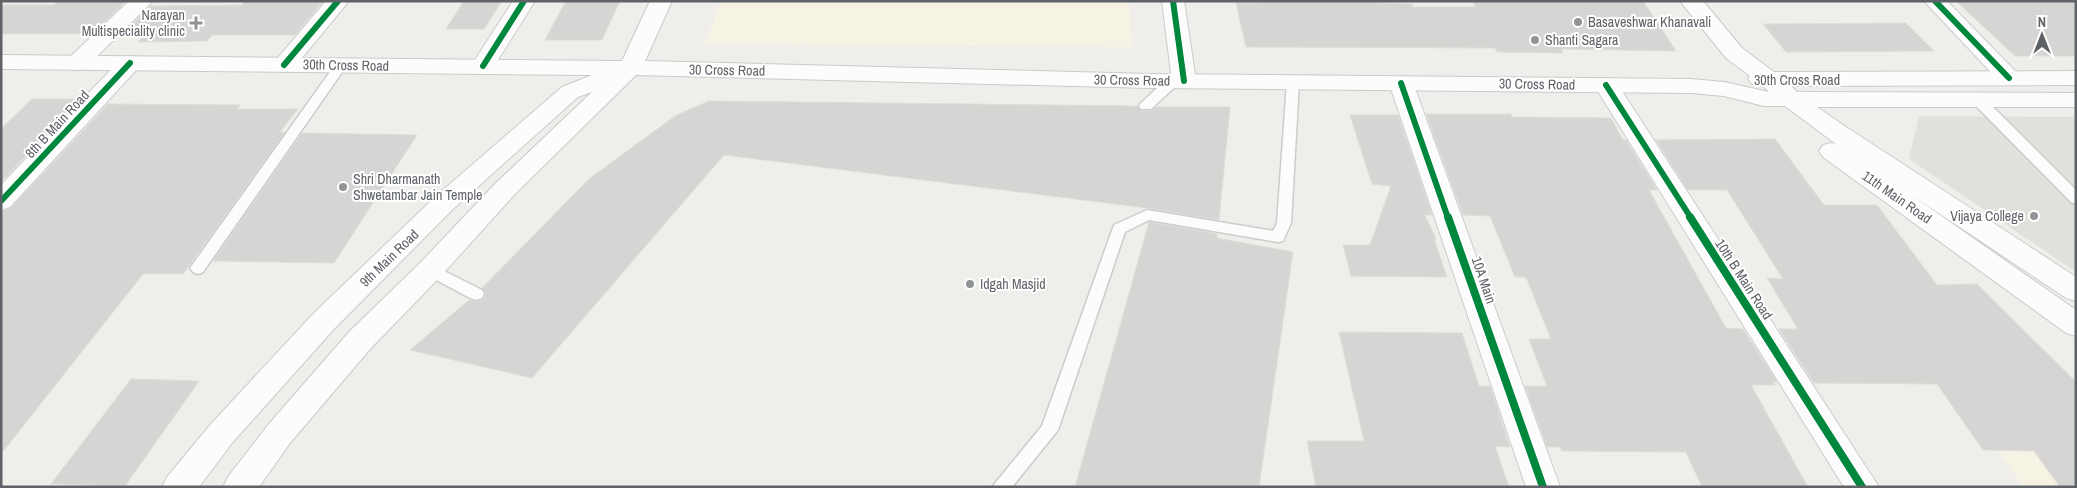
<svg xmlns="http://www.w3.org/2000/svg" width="2077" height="488" viewBox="0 0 2077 488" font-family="'Archivo Narrow',sans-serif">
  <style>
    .commercial { fill: #f7f3e4 }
    .education { fill: #e2e0da }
    .building { fill: #d6d5d3; stroke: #deddd9 }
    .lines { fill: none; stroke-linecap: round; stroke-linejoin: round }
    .service-casing { stroke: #cbcccc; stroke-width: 3 }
    .minor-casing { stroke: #cbcccc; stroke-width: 2 }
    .tertiary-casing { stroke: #cbcccc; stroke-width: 2 }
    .secondary-casing { stroke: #cacacb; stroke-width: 2 }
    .service { fill: #fdfcfc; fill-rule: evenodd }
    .minor { fill: #fdfcfc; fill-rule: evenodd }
    .tertiary { fill: #fdfcfc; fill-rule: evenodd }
    .secondary { fill: #fdfcfc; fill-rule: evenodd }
    .cycleway-far1-casing { stroke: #fff; stroke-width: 9 }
    .cycleway-casing { stroke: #fff; stroke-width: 11 }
    .cycleway-far1 { stroke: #00873e; stroke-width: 6 }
    .cycleway { stroke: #00873e; stroke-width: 8 }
    .poi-dot { fill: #919496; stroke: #fff; stroke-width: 2 }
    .labels { text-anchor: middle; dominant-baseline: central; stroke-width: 4; stroke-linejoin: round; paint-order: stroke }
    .poi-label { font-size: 14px; fill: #5f6368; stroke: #fff; text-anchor: start }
    .street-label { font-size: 14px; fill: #5f6368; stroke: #fff }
  </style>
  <rect width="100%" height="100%" fill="#efeeea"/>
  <path class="commercial" d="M721,1H1129L1132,47L705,44Z
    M1995,447L2076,448V487H2023Z"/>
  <path class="education" d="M1919,116L2076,117V272L1909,159Z"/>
  <path class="building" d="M58,1H126L92,34H1V5H54Z
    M245,1H323L295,35H212L207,41L138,42L145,34H122L151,6L242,5Z
    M464,1H502L484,29H446Z
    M566,1H620L602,40H545Z
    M1473,1H1643L1676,51L1561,49L1563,53L1497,52L1495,48L1246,47L1236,3L1353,2L1412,4L1413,7H1475Z
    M1956,1H2076V56H2015Z
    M1906,23L1934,51L1786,52L1763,24Z
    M32,99H80L1,182V129Z
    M709,101L1137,106L1141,111H1151L1156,107H1230L1219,220L1147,208L724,155L532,378L410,350L469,300L477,302L484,299L486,293L482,288L589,179L675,116Z
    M108,104L240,105L237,109H298L280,132H285L183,274H143L1,454V212L11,208Z
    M1426,114H1511L1512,117L1611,118L1623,140H1626L1657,190H1649L1726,328L1743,329L1777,382H1773L1775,385H1751L1808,487H1702L1686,452L1562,451L1560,447H1547L1525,386H1547L1529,339H1551L1526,277H1515L1490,216L1463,215Z
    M1350,115H1398L1432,215H1425L1436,239H1434L1447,277L1351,276L1343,245H1370L1391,186L1372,184Z
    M302,133L417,135L334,263L213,261Z
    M1775,139L1824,205H1877L1937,285L1977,284L2076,382V487H2060L2034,451L1983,450L1937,384L1814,383L1779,329H1798L1767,278L1783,279L1727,190H1688L1656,140Z
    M1149,222L1217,234V238L1293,252L1259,487H1075Z
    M1339,332L1462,333L1479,386H1490L1510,447L1495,446L1509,487H1316L1307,441H1364Z
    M131,379L199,381L125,486L51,484Z"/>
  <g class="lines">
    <defs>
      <path id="service" d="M341,61L347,65L203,272L198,274L193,272L190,268L193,264L337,62Z
        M1173,77L1178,78L1179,81L1178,84L1151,109H1141L1139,106L1141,103L1168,78Z
        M1293,78L1299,82L1291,223L1283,241L1278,242L1149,220L1125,232L1058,430L1012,487H992L1042,426L1114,225L1147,210L1273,231L1277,223L1287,82Z
        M1978,96L1983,97L2076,190V204L2071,202L1973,103L1971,100Z
        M430,264L482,290L484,294L482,298L476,300L470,298L425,274L422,270L425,266Z"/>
      <path id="minor" d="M129,1H153L85,68L77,70L69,68L65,63L69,58Z
        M326,1H349L292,70L284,72L276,70L272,65L276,60Z
        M513,1H535L491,71L483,73L475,71L471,66Z
        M1924,1H1947L2017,73L2021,78L2017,83L2009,85L2001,83Z
        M130,56L138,58L142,63L138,68L10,207L1,210V185L122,58Z
        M1401,76L1409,78L1413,83L1560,487H1526L1389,83L1393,78Z
        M1606,78L1614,80L1618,85L1879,487H1844L1594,85L1598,80Z"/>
      <path id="tertiary" d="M1162,1H1184L1196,81L1192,86L1184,88L1176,86L1172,81Z"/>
      <path id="secondary" d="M650,1H672L645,61L1151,74L1691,79L1724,82L1769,92L1763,86L1752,84L1748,79L1750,76L1726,58L1680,1H1703L1742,48L1774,72L2076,71V85L1791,86L1797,92L2076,93V107H1817L1843,125L2076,277V301L2066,298L1910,194L2076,310V336L2066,333L1823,157L1819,151L1823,145L1832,143L1836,144L1785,106H1764L1724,96L1691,93L1151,88L636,75L514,195L440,277L371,348L290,443L259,487H223L228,477L268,425L349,332L420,263L496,183L592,92L578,97L453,209L334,329L232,443L199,487H162L167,477L210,425L314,313L435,197L562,87L592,75L1,69V55L622,61Z"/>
    </defs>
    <use href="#service" class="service-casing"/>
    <use href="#minor" class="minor-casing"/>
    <use href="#tertiary" class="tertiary-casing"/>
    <use href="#secondary" class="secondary-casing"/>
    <use href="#service" class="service"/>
    <use href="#minor" class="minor"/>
    <use href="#tertiary" class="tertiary"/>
    <use href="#secondary" class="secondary"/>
    <defs>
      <path id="cycleway-far1" d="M1173,1L1184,81
        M1935,1L2009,78
        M284,65L338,1
        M483,66L524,1
        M1401,83L1448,218
        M1606,85L1691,218
        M1,201L130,63"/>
      <path id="cycleway" d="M1448,217L1543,487
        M1690,217L1862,487"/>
    </defs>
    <use href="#cycleway-far1" class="cycleway-far1-casing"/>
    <use href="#cycleway" class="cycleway-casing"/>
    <use href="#cycleway-far1" class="cycleway-far1"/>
    <use href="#cycleway" class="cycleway"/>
  </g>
  <g class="poi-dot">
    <circle cx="1578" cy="22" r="5"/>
    <path d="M193.5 15.5h5v5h5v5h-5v5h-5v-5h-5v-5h5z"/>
    <circle cx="1535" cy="40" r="5"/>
    <circle cx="343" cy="187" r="5"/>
    <circle cx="2034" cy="216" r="5"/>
    <circle cx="970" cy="284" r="5"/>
  </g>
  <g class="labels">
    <g class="poi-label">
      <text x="185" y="15" text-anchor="end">Narayan<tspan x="185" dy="16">Multispeciality clinic</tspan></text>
      <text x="1588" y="22">Basaveshwar Khanavali</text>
      <text x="1545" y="40">Shanti Sagara</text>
      <text x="353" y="179">Shri Dharmanath<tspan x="353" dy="16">Shwetambar Jain Temple</tspan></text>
      <text x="2024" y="216" text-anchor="end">Vijaya College</text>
      <text x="980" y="284">Idgah Masjid</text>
    </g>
    <g class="street-label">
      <text transform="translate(346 65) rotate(1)">30th Cross Road</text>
      <text transform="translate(727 70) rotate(1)">30 Cross Road</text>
      <text transform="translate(1132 80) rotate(1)">30 Cross Road</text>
      <text x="1797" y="80">30th Cross Road</text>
      <text transform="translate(1537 84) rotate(1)">30 Cross Road</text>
      <text transform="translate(57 124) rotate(-47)">8th B Main Road</text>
      <text transform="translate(1897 197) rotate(35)">11th Main Road</text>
      <text transform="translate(389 258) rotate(-44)">9th Main Road</text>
      <text transform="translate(1744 279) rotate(57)">10th B Main Road</text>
      <text transform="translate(1484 280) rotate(71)">10A Main</text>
    </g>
  </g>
  <rect width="2077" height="488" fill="none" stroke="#5f6368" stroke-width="5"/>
  <g transform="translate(2042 35)" stroke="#ffffff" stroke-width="4" paint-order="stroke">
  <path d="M0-4L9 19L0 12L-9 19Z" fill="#5f6368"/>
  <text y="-8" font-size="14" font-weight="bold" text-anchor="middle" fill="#5f6368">N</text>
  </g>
</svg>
